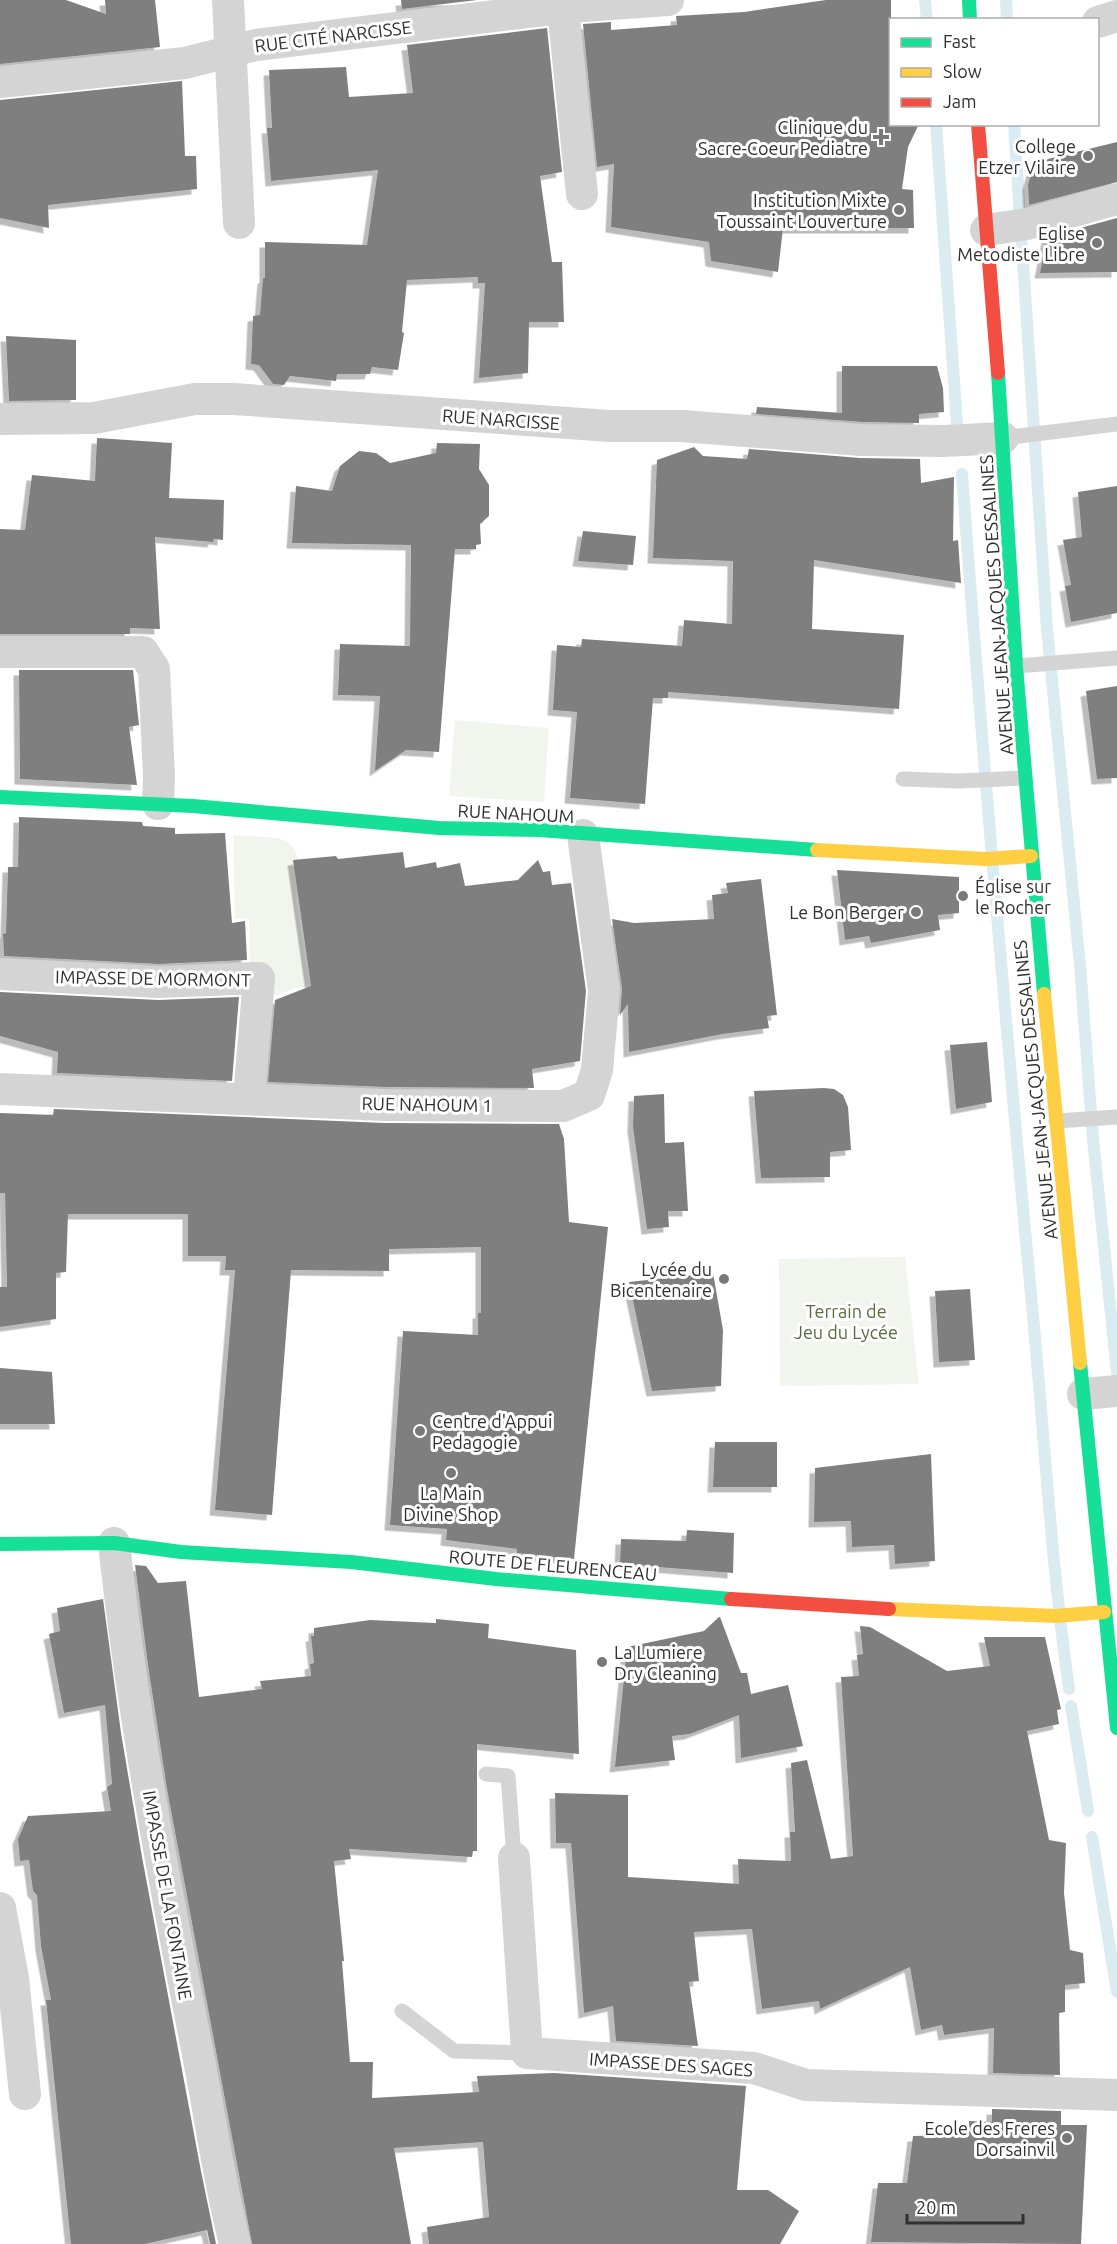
<svg xmlns="http://www.w3.org/2000/svg" width="1117" height="2244" viewBox="0 0 1117 2244" font-family="Ubuntu,sans-serif">
  <style>
    .green { fill: #f2f5ed }
    .lines { fill: none; stroke-linecap: round; stroke-linejoin: round }
    .stream { stroke: #dbebf2; stroke-width: 12 }
    .building { fill: #7f7f7f; filter: url(#shadow) }
    .lane { stroke: #d4d4d4; stroke-width: 15 }
    .street { stroke: #d4d4d4; stroke-width: 32 }
    .fast { stroke: #16e098; stroke-width: 14 }
    .slow { stroke: #ffcf43; stroke-width: 14 }
    .jam { stroke: #f24e42; stroke-width: 14 }
    .poi-dot { fill: #787878; stroke: #fff; stroke-width: 2 }
    .labels { text-anchor: middle; dominant-baseline: central; stroke-width: 6; stroke-linejoin: round; paint-order: stroke }
    .street-label { font-size: 18px; fill: #303030; stroke: #fff }
    .poi-label { font-size: 18px; fill: #303030; stroke: #fff; text-anchor: end }
    .park-label { font-size: 18px; fill: #586c3d; stroke: #fff }
  </style>
  <defs>
    <filter id="shadow"><feDropShadow dx="-5.5" dy="5.5" stdDeviation="0" flood-color="#0004"/></filter>
  </defs>
  <rect width="100%" height="100%" fill="#fff"/>
  <path class="green" d="M455,720L549,728L544,802L449,796Z
    M233,835L279,838L292,845L302,866L296,901L308,975L319,974L316,987L295,988L274,996L261,995L250,972L249,918L235,919Z
    M905,1257L919,1384L780,1386L779,1259Z"/>
  <g class="lines">
    <path class="stream" d="M925,0L927,20
      M1006,0L1007,20
      M936,124L957,424
      M1014,124L1047,629L1080,965L1093,1139L1117,1373
      M962,474C982,751 1006,1028 1032,1305C1044,1433 1051,1562 1069,1689
      M1071,1706L1088,1811
      M1092,1837L1117,1992"/>
  </g>
  <path class="building" d="M0,0H66L106,14L105,0H155L160,47L0,64Z
    M401,0H477L402,9Z
    M826,0H891V124H919L908,147L902,189L913,190L914,228H783L778,272L711,261L709,242L611,227L614,164L597,167L583,24L611,22V30L677,25L676,16L744,12Z
    M547,28L562,172L540,176L552,262H562L564,322H529L528,373L479,378L485,283H478V277L407,280L402,332L404,333L398,370L372,367L370,374H337L336,381L290,376L284,385L273,384L259,365L251,364L253,316L260,315L263,278H265V242L367,245L378,170L271,181L267,128H272L269,70L346,67L349,97L413,93L407,45Z
    M182,81L185,156H196L197,189L48,205L49,228L0,218V100Z
    M1117,142V182L1029,205L1028,185L1032,170L1048,159Z
    M1117,218V272L1040,273L1047,237Z
    M6,336L76,340V400L9,401Z
    M842,366H937L943,388L944,412L919,414V423L862,422L756,414L757,407L842,413Z
    M97,438L172,443L169,498L224,500L223,540L214,539L213,542L155,537L160,629L130,628V634H0V529L25,530L32,475L95,481Z
    M437,443L480,444L479,469L489,485V516L480,524L481,544L476,545V549H455L439,752L406,750L375,771L380,696L338,695L340,644L410,646L411,545L292,543L296,486L332,491L340,466L359,451L376,453L390,463L436,453Z
    M694,447L703,456L747,459L749,449L860,458L920,459L921,483L954,477L953,541L958,540L961,583L814,560L812,629L904,635L899,709L668,692V698H653L645,804L570,798L577,712L553,710L557,645L581,647L582,639L682,646L684,620L732,624L733,561L653,558L657,460Z
    M1117,486V613L1071,622L1065,586L1071,585L1063,540L1082,537L1078,492Z
    M583,531L636,536L633,565L578,561Z
    M19,670H133L139,725L129,727L137,785L20,779Z
    M1117,686V778L1097,779L1086,691Z
    M19,817L142,822L143,826L175,828V834L225,833L232,923L245,921L247,960L159,964L4,956L3,934L6,933L8,867H18Z
    M403,852L405,868L436,862L437,868L460,863L465,886L518,880L538,860L543,872L550,871L552,885L571,883L586,991L580,1061L532,1069L534,1088L385,1087L268,1082L275,1000L311,986L293,860L336,856L338,859Z
    M837,870L959,877V913L938,915L940,930L871,943L869,936L845,940Z
    M761,879L777,1015L767,1016L769,1028L723,1034L629,1052L628,1004L620,1015L622,989L612,919L634,923L714,919L712,895L728,893L726,883Z
    M0,992L158,1000L239,997L232,1081L57,1073L58,1052L0,1036Z
    M987,1042L992,1102L956,1109L950,1045Z
    M824,1088L834,1089L843,1095L848,1107L851,1150L830,1152V1177L761,1178L754,1091Z
    M664,1094L665,1143L684,1142L688,1211H668L669,1227L647,1229L633,1127L634,1096Z
    M54,1109L384,1123L559,1124L564,1139L569,1222L608,1227L574,1559L517,1553V1549L446,1540L447,1529L390,1525L403,1331L478,1335V1313H481V1247L389,1249V1271L291,1270L272,1515L215,1510L235,1270H225L226,1256H188V1214H68L66,1272L56,1273V1319L0,1327V1287H7L5,1193H0V1113L53,1115Z
    M713,1273L723,1330L721,1386L652,1391L629,1282Z
    M970,1289L975,1360L939,1362L935,1291Z
    M0,1368L52,1372L55,1424H0Z
    M715,1442H777V1487H713Z
    M931,1454L935,1561L895,1564L894,1545L852,1547L851,1521L814,1522L815,1468Z
    M687,1530L734,1533L733,1573L620,1564L621,1539L686,1541Z
    M135,1565L146,1566L158,1583L186,1581L199,1697L262,1689L260,1681L311,1676L310,1664L314,1663L311,1636H314V1628L370,1620L436,1623V1619L489,1624L488,1638L576,1650L579,1754L477,1744V1851H473L472,1857L349,1849L351,1859L334,1861L344,1961H342L350,2062H373L372,2098L479,2092L477,2076L554,2073L746,2086L737,2190H768L799,2211L780,2244H429L427,2227L489,2217L483,2142L394,2148L411,2244H252L167,1789L148,1665Z
    M103,1599L121,1733L142,1857L201,2171L216,2244H210L207,2230L145,2244H71L46,2000H51L41,1946L37,1895L33,1891L29,1860L20,1861L18,1839L28,1816L111,1811L107,1787L112,1784L105,1705L64,1713L49,1634L60,1631L57,1608Z
    M719,1617H720L741,1673H747L751,1694L788,1685L803,1746L741,1758L739,1715L690,1734L672,1736L675,1760L615,1767L627,1647L704,1631Z
    M860,1626L870,1627L947,1671L990,1666L984,1637H1045L1061,1709L1057,1710L1059,1724L1027,1731L1049,1840L1066,1843L1064,1893L1070,1950L1083,1953L1085,1983L1065,1985V2012L1059,2013L1060,2075L993,2073L994,2028L944,2035L942,2025L921,2030L910,1967L820,2009L819,2001L762,2009L752,1929L694,1932L699,1981L689,1982L698,2046L616,2041L613,2006L584,2013L571,1843H556L555,1793L628,1795V1877L739,1884L738,1859L791,1861L790,1832H795L791,1763L807,1760L831,1859L853,1856L841,1677L859,1676L857,1655L863,1654Z
    M992,2109L1061,2111V2125H1087L1081,2244L871,2242L878,2183H907L913,2136L969,2135V2121L992,2122Z"/>
  <g class="lines">
    <path class="lane" d="M1003,438L1117,424
      M1016,666L1117,658
      M903,779L959,781L1025,778
      M1056,1121L1117,1117
      M486,1774L508,1776L514,1858
      M402,2011L454,2051L527,2053"/>
    <path class="street" d="M228,0L239,223
      M563,8L582,194
      M1098,22L1117,16
      M0,82L185,63L256,45L569,7L668,0
      M986,230L1027,224L1117,199
      M0,419L94,418L195,399H234L610,426H682L861,440L943,441L1003,438
      M0,652H143L154,669L159,776L158,804
      M0,974L159,982L259,978L249,1098
      M0,1089L385,1105L563,1106L589,1095L597,1070L604,991L583,835
      M1083,1394L1117,1391
      M114,1543C132,1710 163,1875 195,2039C209,2108 218,2177 235,2244
      M514,1858L527,2053L754,2068L806,2085L1117,2095
      M0,1908L13,1978L25,2094"/>
    <path class="fast" d="M969,0L970,20
      M998,373L1016,666L1044,994
      M0,797L193,806L439,828L539,830L817,850
      M1080,1363L1117,1728
      M0,1544L114,1543L181,1552L351,1562L496,1579L731,1599"/>
    <path class="slow" d="M817,850L986,859L1031,856
      M1044,994L1080,1363
      M889,1609L1055,1616L1104,1612"/>
    <path class="jam" d="M978,124L998,373
      M731,1599L889,1609"/>
  </g>
  <g class="poi-dot">
    <path d="M878 128h6v6h6v6h-6v6h-6v-6h-6v-6h6z"/>
    <circle cx="1088" cy="156" r="6"/>
    <circle cx="899" cy="210" r="6"/>
    <circle cx="1097" cy="243" r="6"/>
    <circle cx="963" cy="896" r="6"/>
    <circle cx="916" cy="912" r="6"/>
    <circle cx="724" cy="1279" r="6"/>
    <circle cx="420" cy="1431" r="6"/>
    <circle cx="451" cy="1473" r="6"/>
    <circle cx="602" cy="1662" r="6"/>
    <circle cx="1067" cy="2138" r="6"/>
  </g>
  <g class="labels">
    <g class="street-label">
      <text transform="translate(333 36) rotate(-7)">RUE CITÉ NARCISSE</text>
      <text transform="translate(501 419) rotate(4)">RUE NARCISSE</text>
      <text transform="translate(996 605) rotate(-94)">AVENUE JEAN-JACQUES DESSALINES</text>
      <text transform="translate(516 813) rotate(3)">RUE NAHOUM</text>
      <text transform="translate(153 978) rotate(1)">IMPASSE DE MORMONT</text>
      <text transform="translate(1035 1090) rotate(-96)">AVENUE JEAN-JACQUES DESSALINES</text>
      <text transform="translate(427 1104) rotate(1)">RUE NAHOUM 1</text>
      <text transform="translate(553 1565) rotate(5)">ROUTE DE FLEURENCEAU</text>
      <text transform="translate(168 1895) rotate(80)">IMPASSE DE LA FONTAINE</text>
      <text transform="translate(671 2064) rotate(4)">IMPASSE DES SAGES</text>
    </g>
    <g class="poi-label">
      <text x="868" y="127">Clinique du<tspan x="868" dy="21">Sacre-Coeur Pediatre</tspan></text>
      <text x="1076" y="146">College<tspan x="1076" dy="21">Etzer Vilaire</tspan></text>
      <text x="887" y="200">Institution Mixte<tspan x="887" dy="21">Toussaint Louverture</tspan></text>
      <text x="1085" y="233">Eglise<tspan x="1085" dy="21">Metodiste Libre</tspan></text>
      <text x="975" y="886" text-anchor="start">Église sur<tspan x="975" dy="21">le Rocher</tspan></text>
      <text x="904" y="912">Le Bon Berger</text>
      <text x="712" y="1269">Lycée du<tspan x="712" dy="21">Bicentenaire</tspan></text>
      <text x="432" y="1421" text-anchor="start">Centre d'Appui<tspan x="432" dy="21">Pedagogie</tspan></text>
      <text x="451" y="1493" text-anchor="middle">La Main<tspan x="451" dy="21">Divine Shop</tspan></text>
      <text x="614" y="1652" text-anchor="start">La Lumiere<tspan x="614" dy="21">Dry Cleaning</tspan></text>
      <text x="1055" y="2128">Ecole des Freres<tspan x="1055" dy="21">Dorsainvil</tspan></text>
    </g>
    <g class="park-label">
      <text x="846" y="1311">Terrain de<tspan x="846" dy="21">Jeu du Lycée</tspan></text>
    </g>
  </g>
  <rect x="889" y="18" width="210" height="108" fill="#ffffff" stroke="#acacac" stroke-width="1.5"/>
  <rect x="901" y="38" width="30" height="9" fill="#16e098" stroke="#acacac" stroke-width="1.5"/>
  <text x="943" y="48" font-size="18" fill="#303030">Fast</text>
  <rect x="901" y="68" width="30" height="9" fill="#ffcf43" stroke="#acacac" stroke-width="1.5"/>
  <text x="943" y="78" font-size="18" fill="#303030">Slow</text>
  <rect x="901" y="98" width="30" height="9" fill="#f24e42" stroke="#acacac" stroke-width="1.5"/>
  <text x="943" y="108" font-size="18" fill="#303030">Jam</text>
  <path d="M907 2214v9h116v-9" fill="none" stroke="#303030" stroke-width="3"/>
  <text x="916" y="2214" font-size="18" fill="#303030" stroke="#ffffff" stroke-width="4.5" paint-order="stroke">20 m</text>
</svg>
